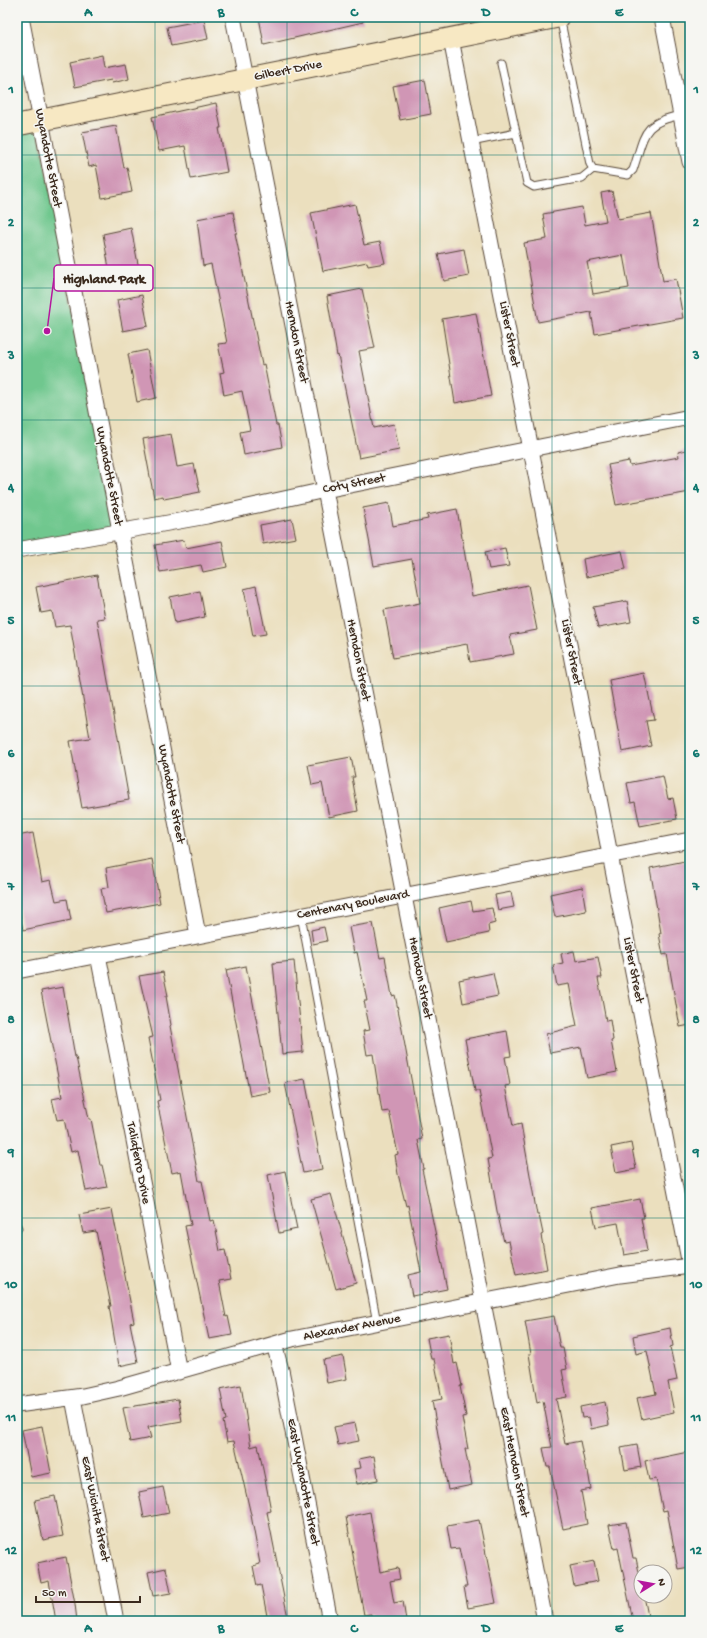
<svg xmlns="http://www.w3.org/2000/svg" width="707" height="1638" viewBox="0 0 707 1638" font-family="'Gochi Hand',sans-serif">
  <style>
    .green { fill: #6fc78e; stroke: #557856 }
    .building { fill: #d096b5; fill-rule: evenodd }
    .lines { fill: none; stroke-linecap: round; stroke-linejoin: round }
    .lane-casing { stroke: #554536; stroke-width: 9 }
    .street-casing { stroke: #554536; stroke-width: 17 }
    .secondary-casing { stroke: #554536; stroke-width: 23 }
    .lane { stroke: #fff; stroke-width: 7 }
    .street { stroke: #fff; stroke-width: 15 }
    .secondary { stroke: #f7e8c3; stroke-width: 21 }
    .grid { fill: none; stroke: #0f766e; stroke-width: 1; stroke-opacity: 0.55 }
    .labels { text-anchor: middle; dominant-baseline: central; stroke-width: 3; stroke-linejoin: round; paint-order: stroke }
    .street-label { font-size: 13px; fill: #3b2a1e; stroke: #f6f6f2 }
    .leader { fill: none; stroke: #b5179e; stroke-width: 1.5 }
    .callout-dot { fill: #b5179e; stroke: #f6f6f2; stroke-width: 1.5 }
    .callout { fill: #f6f6f2; stroke: #b5179e; stroke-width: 1.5 }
    .callout-label { font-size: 14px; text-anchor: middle; font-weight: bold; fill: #3b2a1e }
    .neatline { fill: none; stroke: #0f766e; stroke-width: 1.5 }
    .grid-label { font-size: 13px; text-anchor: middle; font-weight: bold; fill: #0f766e }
  </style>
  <rect width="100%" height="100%" fill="#f6f6f2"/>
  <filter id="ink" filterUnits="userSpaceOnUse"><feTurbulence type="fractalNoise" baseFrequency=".025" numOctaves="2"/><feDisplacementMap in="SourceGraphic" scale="8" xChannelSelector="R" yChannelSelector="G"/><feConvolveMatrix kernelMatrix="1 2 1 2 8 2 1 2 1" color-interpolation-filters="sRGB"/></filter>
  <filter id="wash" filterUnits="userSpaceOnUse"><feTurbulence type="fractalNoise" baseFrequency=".012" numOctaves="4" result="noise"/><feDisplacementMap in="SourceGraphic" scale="16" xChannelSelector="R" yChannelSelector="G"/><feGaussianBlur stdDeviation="0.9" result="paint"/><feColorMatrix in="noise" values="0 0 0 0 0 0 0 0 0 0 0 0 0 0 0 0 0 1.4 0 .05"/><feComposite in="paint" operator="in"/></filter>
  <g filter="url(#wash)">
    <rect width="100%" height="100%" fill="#ebdfbe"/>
    <path class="green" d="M38,129L116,528L17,546V134Z"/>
    <g id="blocks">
      <path class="building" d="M259,17H362L363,22L264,45Z
        M204,20L208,39L171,46L167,27Z
        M102,55L104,68L126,64L129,79L112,83L111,80L75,87L70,62Z
        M425,80L431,114L400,120L393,86Z
        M216,103L221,128H219L227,172L191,179L185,146L159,151L152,117Z
        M116,126L124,168L127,167L132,192L102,198L96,165L89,167L82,132Z
        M612,191L618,219L651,213L663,281L676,279L683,318L595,334L591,312L538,322L524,243L547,239L543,214L582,207L585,225L606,221L601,193ZM623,255L629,288L593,294L587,262Z
        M355,204L364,245L380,242L385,263L368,266L367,262L323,271L311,213Z
        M233,212L237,233H235L262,365L264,364L276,425H278L282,447L244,455L240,432L250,430L242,391L224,395L220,373L224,372L218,344L227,343L211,264L203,266L197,219Z
        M131,228L139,269L110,274L103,234Z
        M464,249L469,276L444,281L438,254Z
        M362,289L375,348L359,351L374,428L394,424L399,450L359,458L338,355L337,356L327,296Z
        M142,295L148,326L123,331L117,300Z
        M476,313L491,396L455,403L442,319Z
        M147,350L156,398L137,402L128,354Z
        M171,434L177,467L194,464L200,492L164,499L163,496L154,498L143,439Z
        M690,449V492L616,505L608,465L629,461L630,466L679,457L678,452Z
        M389,503L393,526L428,519L427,515L457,509L472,596L528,585L537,630L510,635L514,654L470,662L467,644L393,658L384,610L420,603L412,559L374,566L363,508Z
        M292,519L296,538L263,544L260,525Z
        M184,540L186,548L222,541L227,567L203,572L201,565L160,572L155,545Z
        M505,548L509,566L489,569L485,552Z
        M622,551L626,569L586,577L583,559Z
        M97,575L105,618L97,619L129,800L82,808L70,741L90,738L70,625L55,627L52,611L41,613L36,587Z
        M256,586L266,634L253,636L244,589Z
        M200,591L205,617L175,623L170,597Z
        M627,601L631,622L598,628L593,607Z
        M644,673L654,720L646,721L651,746L622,752L609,680Z
        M351,757L355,777H352L358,811L329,817L322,783L312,785L308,765Z
        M663,776L668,799L673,798L677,819L640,826L635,802L631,803L627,783Z
        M33,833L42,882L51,880L56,901L67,899L71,920L23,930L17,900V836Z
        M152,859L160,903L106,913L101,889L109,887L106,868Z
        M690,860V888H688L690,899V1025L680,1027L667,954L663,955L659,934L661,933L650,868Z
        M582,887L586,911L555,917L550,894Z
        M511,892L514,907L498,910L495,895Z
        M471,901L473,911L492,908L495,923L488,925L489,933L446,942L439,908Z
        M373,923L380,958L385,957L392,996L395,995L401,1024L422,1139L418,1140L424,1169H422L447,1289L412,1296L408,1275L421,1272L408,1205L406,1206L398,1174L395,1155L398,1154L389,1111L382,1112L373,1054L367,1055L363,1031L370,1030L364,1001H367L357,952L354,953L349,927Z
        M324,927L327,941L313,944L311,930Z
        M574,951L576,961L598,957L602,978H598L606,1021L610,1020L613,1040L611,1041L617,1072L587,1078L581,1047L550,1053L546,1034L577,1026L569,984L557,986L553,965L563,963L561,954Z
        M294,961L303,1052L282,1054L273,963Z
        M246,966L270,1092L250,1096L226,970Z
        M163,972L168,996H166L171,1025L170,1026L199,1181H202L210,1221L214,1220L220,1251L225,1250L231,1279L219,1281L226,1317L228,1316L232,1335L209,1339L185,1226L191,1225L181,1171L172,1173L157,1101L160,1100L148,1038L153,1037L139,976Z
        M493,973L498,996L463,1003L459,980Z
        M63,987L75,1057H76L89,1119H91L100,1165H102L107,1187L86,1191L78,1150L71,1152L64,1119L57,1120L52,1099L62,1097L41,991Z
        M507,1031L511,1056L505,1057L510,1085L505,1086L513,1126L521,1124L537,1215H539L543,1234L541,1235L547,1269L516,1275L509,1241L504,1242L497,1211L488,1159L492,1158L479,1091H475L465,1039Z
        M305,1079L322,1169L303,1173L285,1083Z
        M631,1143L636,1169L616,1173L611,1147Z
        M285,1171L297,1229L279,1233L268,1175Z
        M331,1194L356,1283L336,1289L311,1199Z
        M640,1199L644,1218H641L647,1251L624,1255L618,1223L596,1227L592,1208Z
        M112,1209L134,1322L130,1323L138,1362L119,1366L109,1306H111L96,1231L83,1233L79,1215Z
        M554,1316L560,1348H563L567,1369L562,1370L567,1397L556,1399L565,1444L580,1441L586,1471H588L591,1489L581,1491L587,1524L563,1529L550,1467H547L543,1448L552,1447L543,1401L537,1403L529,1354H531L525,1321Z
        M670,1328L673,1346L670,1347L677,1380L668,1382L674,1412L642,1419L637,1398L656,1394L647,1351L636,1354L633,1336Z
        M449,1334L454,1364L457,1363L462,1386H460L466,1416L462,1417L468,1449H465L472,1485L448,1490L432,1401L442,1399L434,1359H431L427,1338Z
        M343,1356L347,1379L327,1383L323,1360Z
        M241,1385L251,1447L258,1445L266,1484L271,1511L267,1512L288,1618L272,1621H268L261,1585L257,1586L253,1566L260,1564L251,1515L234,1441L227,1442L223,1421L226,1420L220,1389Z
        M178,1399L182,1421L148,1427L151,1438L130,1442L123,1408Z
        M605,1402L609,1425L591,1429L589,1417L582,1418L580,1407Z
        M355,1423L359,1441L338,1445L334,1427Z
        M42,1426L51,1473L31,1477L22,1430Z
        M637,1445L641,1467L625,1470L621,1448Z
        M688,1452L690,1464V1567L678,1569L667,1510L663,1511L656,1479L649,1480L645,1461Z
        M374,1456L378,1480L357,1484L354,1469L361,1468L359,1459Z
        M163,1487L169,1513L144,1518L139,1492Z
        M55,1496L63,1536L43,1540L35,1500Z
        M370,1512L380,1572L398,1568L400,1579L390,1581L394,1603L403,1601L406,1621H372L371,1614L364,1615L346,1517Z
        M479,1520L496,1603L468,1608L464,1587H467L459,1548L451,1549L447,1526Z
        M626,1522L633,1558H636L641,1582V1596H644L649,1621H633L618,1548L614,1549L609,1525Z
        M66,1557L75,1604L77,1621H56L49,1581L41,1583L37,1563Z
        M594,1561L598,1581L574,1586L570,1566Z
        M166,1568L171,1593L153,1596L148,1572Z"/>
    </g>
  </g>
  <g filter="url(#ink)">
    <use href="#blocks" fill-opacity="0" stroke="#554536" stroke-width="1"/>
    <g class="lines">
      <defs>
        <path id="lane" d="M560,17L590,164L593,169L628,175L633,170C645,135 641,123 681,115
          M501,63L527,183L534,187L582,178L593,169
          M471,142L516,133
          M301,915L377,1323
          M17,1226L18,1228"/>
        <path id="street" d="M21,17L198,935
          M233,17L545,1621
          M662,17L690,162
          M451,39L690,1265
          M17,550L207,516L325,490L690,417
          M98,955L179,1372
          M17,971L690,840
          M274,1344L281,1370L330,1621
          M73,1398L116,1621
          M17,1405L83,1396L119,1388L292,1339L620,1275L690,1266"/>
        <path id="secondary" d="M17,125L558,17"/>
      </defs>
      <use href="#lane" class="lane-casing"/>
      <use href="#street" class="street-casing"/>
      <use href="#secondary" class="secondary-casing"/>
      <use href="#lane" class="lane"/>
      <use href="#street" class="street"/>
      <use href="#secondary" class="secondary"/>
    </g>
  </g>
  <path class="grid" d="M155,17V1621M287,17V1621M420,17V1621M552,17V1621M17,155H690M17,288H690M17,420H690M17,553H690M17,686H690M17,819H690M17,952H690M17,1085H690M17,1218H690M17,1350H690M17,1483H690"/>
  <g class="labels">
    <g class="street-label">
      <text transform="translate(288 71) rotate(-11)">Gilbert Drive</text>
      <text transform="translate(48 158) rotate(79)">Wyandotte Street</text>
      <text transform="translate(509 334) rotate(79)">Lister Street</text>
      <text transform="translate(296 342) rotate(79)">Herndon Street</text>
      <text transform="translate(109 476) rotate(79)">Wyandotte Street</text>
      <text transform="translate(354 484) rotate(-11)">Coty Street</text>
      <text transform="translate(571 652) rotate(79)">Lister Street</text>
      <text transform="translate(358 660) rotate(79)">Herndon Street</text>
      <text transform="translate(171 794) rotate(79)">Wyandotte Street</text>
      <text transform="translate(353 905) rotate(-11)">Centenary Boulevard</text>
      <text transform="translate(633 970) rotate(79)">Lister Street</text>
      <text transform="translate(420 978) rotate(79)">Herndon Street</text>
      <text transform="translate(138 1163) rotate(79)">Taliaferro Drive</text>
      <text transform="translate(352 1328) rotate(-11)">Alexander Avenue</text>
      <text transform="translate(514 1462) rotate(79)">East Herndon Street</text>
      <text transform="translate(303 1482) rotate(79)">East Wyandotte Street</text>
      <text transform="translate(95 1509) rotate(79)">East Wichita Street</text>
    </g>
  </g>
  <path class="leader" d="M47 331L54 278"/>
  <circle class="callout-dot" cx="47" cy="331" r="4"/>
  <rect class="callout" x="54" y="265" width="99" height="26" rx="4"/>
  <g class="callout-label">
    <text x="104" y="283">Highland Park</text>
  </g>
  <rect width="707" height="1638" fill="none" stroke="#f6f6f2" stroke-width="44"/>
  <g transform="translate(653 1584) rotate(79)"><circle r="19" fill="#f6f6f2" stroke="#aba49d"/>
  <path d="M0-3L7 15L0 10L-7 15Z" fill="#b5179e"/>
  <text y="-6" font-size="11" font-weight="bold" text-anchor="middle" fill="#3b2a1e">N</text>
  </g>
  <path d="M36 1596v6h104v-6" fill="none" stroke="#3b2a1e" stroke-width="2"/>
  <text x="42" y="1596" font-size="12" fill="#3b2a1e" stroke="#f6f6f2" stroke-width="3" paint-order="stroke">50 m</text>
  <rect x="22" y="22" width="663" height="1594" class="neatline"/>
  <g class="grid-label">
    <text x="88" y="16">A</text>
    <text x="221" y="16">B</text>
    <text x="354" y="16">C</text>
    <text x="486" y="16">D</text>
    <text x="619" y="16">E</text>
    <text x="11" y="93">1</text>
    <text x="696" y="93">1</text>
    <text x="11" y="226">2</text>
    <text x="696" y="226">2</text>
    <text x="11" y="359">3</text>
    <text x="696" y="359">3</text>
    <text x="11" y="491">4</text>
    <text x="696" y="491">4</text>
    <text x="11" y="624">5</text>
    <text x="696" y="624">5</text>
    <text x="11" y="757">6</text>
    <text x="696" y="757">6</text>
    <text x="11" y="890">7</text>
    <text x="696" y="890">7</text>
    <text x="11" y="1023">8</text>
    <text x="696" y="1023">8</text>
    <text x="11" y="1156">9</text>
    <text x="696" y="1156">9</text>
    <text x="11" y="1288">10</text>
    <text x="696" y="1288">10</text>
    <text x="11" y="1421">11</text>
    <text x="696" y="1421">11</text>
    <text x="11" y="1554">12</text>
    <text x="696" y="1554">12</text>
    <text x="88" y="1632">A</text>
    <text x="221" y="1632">B</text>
    <text x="354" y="1632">C</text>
    <text x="486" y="1632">D</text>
    <text x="619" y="1632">E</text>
  </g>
</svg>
